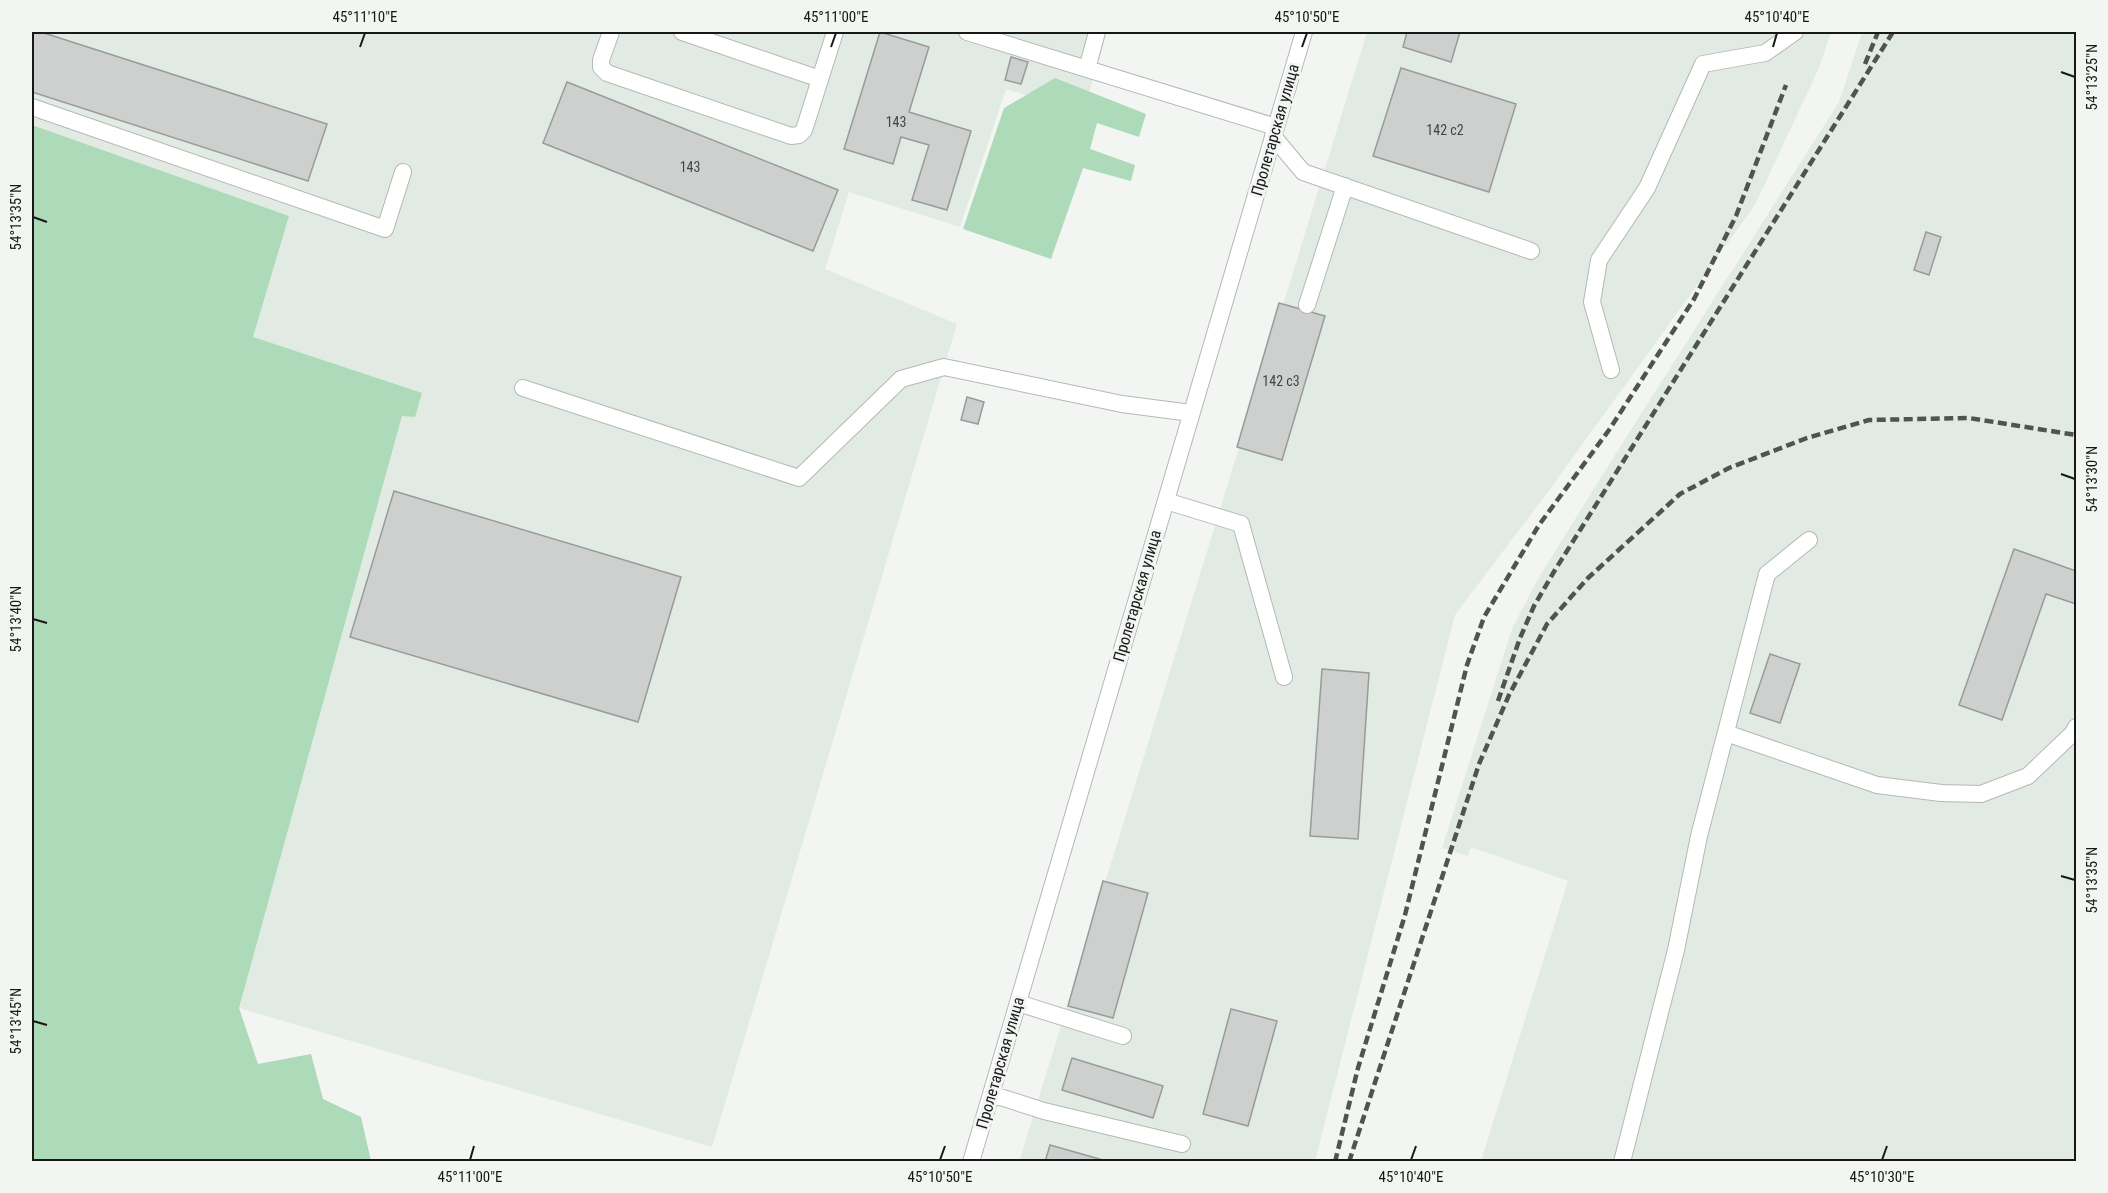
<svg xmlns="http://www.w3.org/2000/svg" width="2108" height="1193" viewBox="0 0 2108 1193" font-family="'Roboto Condensed',sans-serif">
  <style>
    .built { fill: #e1ebe3 }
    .green { fill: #addab8 }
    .building { fill: #cdd0ce; stroke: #999b99; stroke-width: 1.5 }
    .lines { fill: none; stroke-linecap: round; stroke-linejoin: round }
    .minor-casing { stroke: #b5b8b6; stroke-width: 18 }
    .minor { stroke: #fff; stroke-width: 16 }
    .rail { stroke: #515351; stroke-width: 4.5; stroke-dasharray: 9 4.5; stroke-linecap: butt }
    .ticks { fill: none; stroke: #171817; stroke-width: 2 }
    .labels { text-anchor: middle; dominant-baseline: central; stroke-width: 6; stroke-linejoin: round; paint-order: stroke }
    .number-label { font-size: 14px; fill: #444645 }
    .street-label { font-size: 16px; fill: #171817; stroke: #f2f5f2 }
    .neatline { fill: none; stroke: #171817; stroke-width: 2 }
    .ticks-label { font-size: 15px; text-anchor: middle; fill: #171817 }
  </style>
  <rect width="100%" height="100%" fill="#f2f5f2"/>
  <path class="built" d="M32,32H1107L1083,113L1006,89L960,227L849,192L825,269L957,324L712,1147L239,1008L402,416L415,417L253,337L289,216L32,125Z
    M1367,32H1831L1819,68L1755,205L1553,485L1455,615L1315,1161L1019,1162Z
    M1862,32H2076V1161H1481L1568,881L1471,847L1468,856L1442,848L1512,629L1535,584L1601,477L1839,102Z"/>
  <path class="green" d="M1055,78L1146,114L1139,137L1097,123L1090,149L1135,165L1131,181L1083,168L1051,259L963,229L1004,108Z
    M32,125L289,216L253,337L422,393L415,417L402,416L239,1008L258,1064L311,1054L323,1099L361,1117L371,1161H32Z"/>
  <path class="building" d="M32,32H41L327,124L308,181L32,92Z
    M880,32L929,47L909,112L971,131L947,210L912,200L929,145L901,137L893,164L844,149Z
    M1407,32H1460L1451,62L1403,47Z
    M1011,57L1028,62L1021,84L1005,80Z
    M1401,68L1516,104L1489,192L1373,156Z
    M567,82L838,190L813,251L543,143Z
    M1926,232L1941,237L1929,275L1914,270Z
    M1279,303L1325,316L1282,460L1237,447Z
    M967,397L984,402L978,424L961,420Z
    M394,491L681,577L638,722L350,637Z
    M2014,549L2076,571V604L2046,594L2002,720L1959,705Z
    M1770,654L1800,664L1780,723L1750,713Z
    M1322,669L1369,673L1358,839L1310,836Z
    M1103,881L1148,893L1113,1018L1068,1006Z
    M1231,1009L1277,1021L1248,1126L1203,1114Z
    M1072,1058L1163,1086L1153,1118L1062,1090Z
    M1050,1145L1110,1162H1045Z"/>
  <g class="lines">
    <defs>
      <path id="minor" d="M611,32L601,60V67L607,73L791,136L799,135L804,130L835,32
        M682,32L820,79
        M967,32L1276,127
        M1087,69L1097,32
        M32,107L385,229L403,172
        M1273,136L1303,172L1531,251
        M1307,305L1345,186
        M1611,370L1592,302L1599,260L1647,188L1703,64L1765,53L1795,32
        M523,388L799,478L901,379L944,367L1122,404L1191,413
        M1166,501L1241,524L1284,677
        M1726,733L1877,785L1941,793L1981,794L2028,776L2073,733L2076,727
        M1018,1003L1123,1036
        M991,1094L1044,1111L1182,1144
        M971,1162L1304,32
        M1622,1162L1676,950L1699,836L1767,574L1809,540"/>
    </defs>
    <use href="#minor" class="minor-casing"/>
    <use href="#minor" class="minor"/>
    <path class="rail" d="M1865,64L1878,32
      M1498,701L1520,638L1534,606L1555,570L1893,32
      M1335,1162L1358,1068L1405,915L1467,665L1484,617L1539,525L1609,430L1694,299L1736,216L1786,85
      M1349,1162L1479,764L1509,695L1547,624L1588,578L1680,494L1729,468L1807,438L1869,420L1969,418L2076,435"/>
  </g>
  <path class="ticks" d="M360,47L365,33M831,47L836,33M1302,47L1307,33M1773,47L1777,33M2061,72L2075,77M33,217L47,222M2061,474L2075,479M33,619L47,623M2061,876L2075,880M33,1021L47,1025M470,1160L474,1146M940,1160L945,1146M1411,1160L1416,1146M1882,1160L1887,1146"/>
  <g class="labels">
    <g class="number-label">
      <text x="896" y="122">143</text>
      <text x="1445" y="130">142 с2</text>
      <text x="690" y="167">143</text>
      <text x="1281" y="381">142 с3</text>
    </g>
    <g class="street-label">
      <text transform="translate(1275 130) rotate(-74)">Пролетарская улица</text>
      <text transform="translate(1137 596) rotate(-74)">Пролетарская улица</text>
      <text transform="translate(1000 1063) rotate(-74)">Пролетарская улица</text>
    </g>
  </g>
  <rect width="2108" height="1193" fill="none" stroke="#f2f5f2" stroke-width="66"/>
  <rect x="33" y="33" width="2042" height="1127" class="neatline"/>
  <g class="ticks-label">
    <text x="365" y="22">45°11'10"E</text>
    <text x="836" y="22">45°11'00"E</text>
    <text x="1307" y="22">45°10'50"E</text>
    <text x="1777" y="22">45°10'40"E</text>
    <text transform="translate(2092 77) rotate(-90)" y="5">54°13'25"N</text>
    <text transform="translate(16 217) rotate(-90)" y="5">54°13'35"N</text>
    <text transform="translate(2092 479) rotate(-90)" y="5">54°13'30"N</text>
    <text transform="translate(16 619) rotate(-90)" y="5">54°13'40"N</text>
    <text transform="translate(2092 880) rotate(-90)" y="5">54°13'35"N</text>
    <text transform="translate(16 1021) rotate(-90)" y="5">54°13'45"N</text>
    <text x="470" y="1182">45°11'00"E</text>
    <text x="940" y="1182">45°10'50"E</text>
    <text x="1411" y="1182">45°10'40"E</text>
    <text x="1882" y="1182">45°10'30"E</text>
  </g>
</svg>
